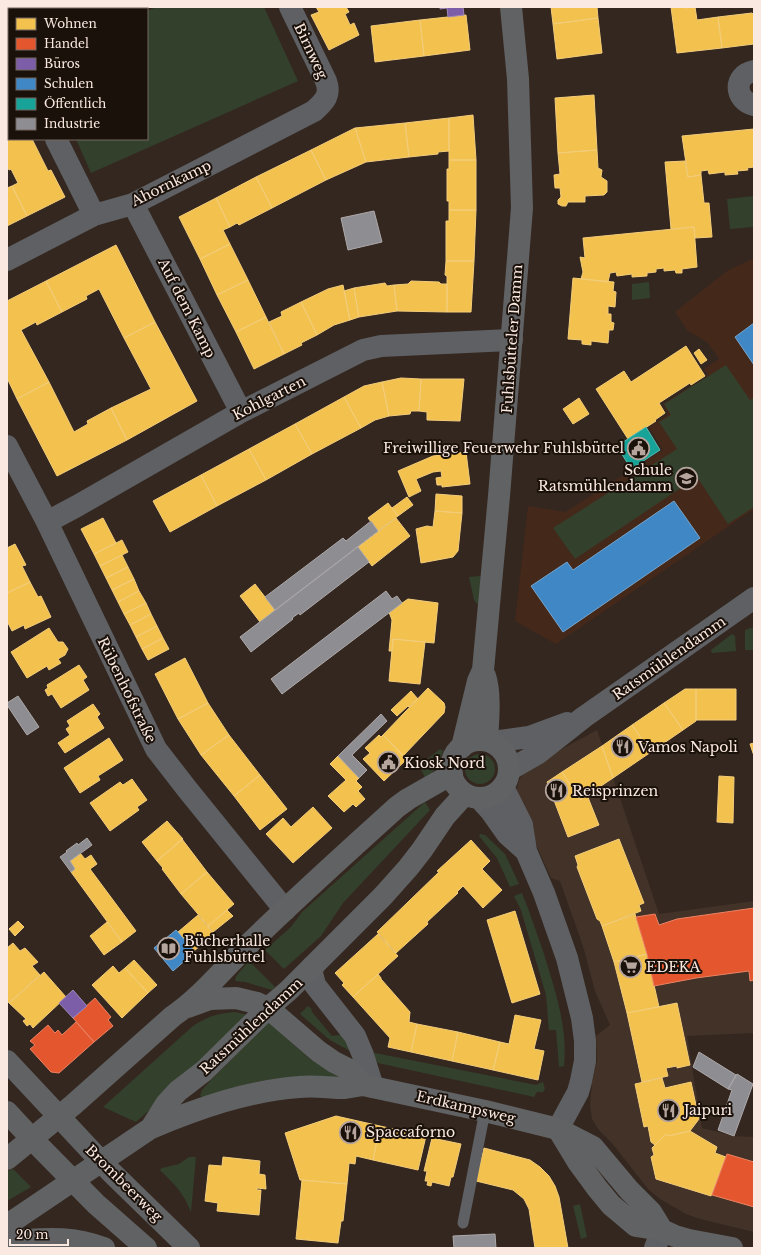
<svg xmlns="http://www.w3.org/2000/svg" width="761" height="1255" viewBox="0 0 761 1255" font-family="'Libre Baskerville',serif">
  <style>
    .commercial { fill: #423227 }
    .built { fill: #44281a }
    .green { fill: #33402c }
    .homes { fill: #f2c14e; stroke: #f4cd7a }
    .shops { fill: #e4572e; stroke: #eb8364 }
    .offices { fill: #7b5ea7; stroke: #a188b8 }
    .schools { fill: #3f88c5; stroke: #77a5cd }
    .public { fill: #17a398; stroke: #5bb8ae }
    .industry { fill: #8d8d92; stroke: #aea9aa }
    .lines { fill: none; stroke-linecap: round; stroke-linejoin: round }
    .lane { stroke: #5e6063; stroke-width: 11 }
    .street { stroke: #5e6063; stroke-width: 22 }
    .secondary { stroke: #616264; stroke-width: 22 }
    .labels { text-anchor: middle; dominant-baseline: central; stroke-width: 4; stroke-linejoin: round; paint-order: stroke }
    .street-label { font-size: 14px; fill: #fae9e1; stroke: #1b110b }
    .poi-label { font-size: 14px; fill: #fae9e1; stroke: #1b110b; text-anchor: start }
  </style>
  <rect width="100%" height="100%" fill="#342720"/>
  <path class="commercial" d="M597,730L659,914L754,901V1033L687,1036L702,1128L734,1136L754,1137V1232L700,1219L686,1214L660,1199L648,1189L612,1143L599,1130L592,1119L590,1105L592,1082L597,1060L596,1036L610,1025L595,991L583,946L560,881L551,878L519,807L516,799L517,788L519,780L525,769Z"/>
  <path class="built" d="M754,258V509L556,644L515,621L528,506L565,512L663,450L649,427L669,414L663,404L708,376L704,369L719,359L707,342L688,331L675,312L727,271Z"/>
  <path class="green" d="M156,7H264L298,81L91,173L76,139H147V11Z
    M754,196V227L730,229L727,199Z
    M649,282L650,298L632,300V284Z
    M726,365L750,400L754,398V507L728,524L697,477L575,559L553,528L677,449L659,422L671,415L664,404Z
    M481,576L479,606L474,600L469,577Z
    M754,627V650H745V630Z
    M732,634L735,636L736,651L712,653L711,650Z
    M440,749L443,751L437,767L426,780L420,767L426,760Z
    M465 769a15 15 0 1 1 30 0a15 15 0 1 1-30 0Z
    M425,802L430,810L343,903L321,936L284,969L265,950L291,927L302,912Z
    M480,834L485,835L505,854L519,884L510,887L497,858L479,836Z
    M522,893C530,913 537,934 544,954C555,990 568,1028 564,1066L559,1067L556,1030H549L546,995L521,910L514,896Z
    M249,961L275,987L272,990L245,982L236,981L235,979L237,975Z
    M308,1006L311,1008L312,1012L332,1036L347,1034L350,1051L330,1040L300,1014Z
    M235,1012L248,1015L174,1088L136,1122L103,1107L193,1026C209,1016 215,1014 235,1012Z
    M268,1022L310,1059L329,1071L348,1080C321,1078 294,1075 268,1080C246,1083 224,1091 203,1097L200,1096L202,1090L212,1079Z
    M370,1052L536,1085L543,1082L545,1089L543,1092H537L534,1097L378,1063Z
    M189,1157H196L191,1212C183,1192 175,1185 160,1170L162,1168L179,1164Z
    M13,1169L31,1187L7,1201V1171Z
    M580,1204L587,1237L581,1239L573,1206Z"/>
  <path class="homes" d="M7,7H10L11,9H9V57H7Z
    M61,7H81L77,9H62Z
    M316,7H346L349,12L345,14L350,25L354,23L359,35L329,50L311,15L319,12Z
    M551,7H597L598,18L553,24Z
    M671,7H685V8L695,7L697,20L718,17L722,48L677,53Z
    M752,13L754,15V44L722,48L718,17Z
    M466,15L470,50L424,56L420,20Z
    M598,18L602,53L557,59L553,24Z
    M420,20L424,56L375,62L371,26Z
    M7,85L9,89V139L7,140Z
    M594,95L597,150L558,153L555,98Z
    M473,115L476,160H449V118Z
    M449,118V151L438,152V154L409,157L405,123Z
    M405,123L409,157L366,162L355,128Z
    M355,128L366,162L326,180L311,150Z
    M754,129V167L747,168L748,170L737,171L738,174L725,175V172L709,174L708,170L701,171V175L688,177L682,136Z
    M9,139H32L48,171L51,170L65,197L27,216L12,186L18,183L11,169L9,170L7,166V140Z
    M311,150L326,180L272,208L256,177Z
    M597,150L598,168L602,170L601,177L607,181V192L604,195L585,196V202H568L566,206H562L558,204V200L561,197L560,188H555L554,175L560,174L558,153Z
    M449,160H476V210H449V201H447V169H449Z
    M685,161L688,177L701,175L704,203H709L712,237L695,238L694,227L671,229L665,162Z
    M256,177L272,208L239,225L237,223L230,227L216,198Z
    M12,186L27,216L7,226V188Z
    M216,198L230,227L223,230L230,244L200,259L179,217Z
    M449,210H476L474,261H446V221H449Z
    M694,227L697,267L682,269V273H676L675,270L664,271V268L656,269V272L647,273V276L632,277V274L617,276L616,272L610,273L608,282L581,279L583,272L580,257L585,258L583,238Z
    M230,244L248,280L217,295L200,259Z
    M116,245L155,322L124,338L99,289L86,296L87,299L62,312L46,281Z
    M446,261H474L471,312H447V276L445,275Z
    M573,278L614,282L613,291L616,292L615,307L608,306V314H611V322L614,323L613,330H609L608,343L591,341V345L582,344V340L568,339Z
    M248,280L266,317L236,332L217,295Z
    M46,281L62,312L37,325L36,322L21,330L49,382L17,399L7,378V301Z
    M411,281L439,282L441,284H447V312L397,311L394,285L408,284Z
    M385,283L387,286L394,285L397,311L359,317L354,288Z
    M343,285L350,320L334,325L317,335L301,302L328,289Z
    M354,288L359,317L350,320L344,291Z
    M301,302L317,335L301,343L302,345L284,354L269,322L282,316L281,312Z
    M266,317L284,354L254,369L236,332Z
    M155,322L197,401L127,440L111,408L151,389L124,338Z
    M686,346L705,376L691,385L690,383L659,403L665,413L655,420L656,421L628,439L596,389L624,371L631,382Z
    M699,349L707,360L701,364L694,353Z
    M401,378L421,379L419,411H411L410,414L389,416L382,382Z
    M421,379H464L460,421L427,420V412L419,411Z
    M49,382L74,432L88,424L87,421L111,408L127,440L57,476L17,399Z
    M382,382L389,416L375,420L361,428L344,397L364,386Z
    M344,397L361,428L312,454L295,424Z
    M579,398L589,414L573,424L563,409Z
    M295,424L312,454L266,480L249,449Z
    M249,449L266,480L217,506L201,475Z
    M466,452L470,484L442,487V485H437L436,478L442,477L441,471L433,472L416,479L421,491L409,497L398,471L433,456Z
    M201,475L217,506L170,532L153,501Z
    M436,494L462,496V513L435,511Z
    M407,497L413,505L398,516L392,508Z
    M388,503L398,516L378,531L368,518Z
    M435,511L462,513L458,551L453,557L421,563L416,529L427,526L433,527Z
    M103,518L116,543L94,554L81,529Z
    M396,518L410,536L372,566L358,547Z
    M122,540L128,552L100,566L94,554Z
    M15,544L26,565L22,566L30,582L7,593V548Z
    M122,555L128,567L106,578L100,566Z
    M128,567L134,579L112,590L106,578Z
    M134,579L139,591L118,602L112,590Z
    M30,582L38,597L41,596L51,617L25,629L24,625L12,631L7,621V593Z
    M255,584L275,610L260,622L240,596Z
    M139,591L146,603L124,614L118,602Z
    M408,599L438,603L434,643L393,639L392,651H389L392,620L389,612Z
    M146,603L151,614L130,625L124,614Z
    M151,614L157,626L136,637L130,625Z
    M157,626L163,638L142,649L136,637Z
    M49,628L58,642H63L68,649L65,655L58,659L61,663L49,670L47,666L27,678L11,652Z
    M163,638L169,649L148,660L142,649Z
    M393,639L425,642L420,684L389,681Z
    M185,658L208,703L178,719L155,674Z
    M79,665L87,677L83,680L89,690L61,708L52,694L48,696L45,690L48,688L47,685Z
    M428,688L444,703L445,707L444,713L403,756L383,735Z
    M685,689H696V721L683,730L664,703Z
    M696,689H736V720H696Z
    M411,691L418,699L409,707L408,706L397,716L391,710Z
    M208,703L229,735L201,755L178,719Z
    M664,703L683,730L651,752L632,725Z
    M93,704L100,714L97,717L104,728L65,753L58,743L70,735L66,729L70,726L67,721Z
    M632,725L651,752L613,778L602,746Z
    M229,735L260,775L234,796L201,755Z
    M379,735L381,737L383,735L407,759L384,781L363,759L370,753L365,748Z
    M109,738L123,760L98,776L100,780L80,793L64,768Z
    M754,743V756L750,744Z
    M602,746L613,778L580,800L562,772Z
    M338,756L359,778L356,781L362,787L358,791L365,799L356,807L353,804L344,812L328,796L346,780L330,764Z
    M562,772L580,800L587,795L599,825L568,837L547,782Z
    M260,775L287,809L260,830L234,796Z
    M719,776L734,777L733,823L717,822Z
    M132,779L147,800L137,807L139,810L110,831L90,803L120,782L123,785Z
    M313,807L332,828L293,863L266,834L283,818L291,827Z
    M167,821L183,839L157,861L142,842Z
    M182,839L207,872L181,894L162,869L163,868L157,861Z
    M619,839L644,903L639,905L641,911L602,926L600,921L597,919L577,867L578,865L575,856Z
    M471,840L490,861L482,869L502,890L483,908L463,886L457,892L458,893L427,922L428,924L396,953L377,932L439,872L437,871Z
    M80,853L85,859L91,855L97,864L90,869L136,931L122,942L71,872L75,869L70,861Z
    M207,872L234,904L208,926L181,894Z
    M227,910L233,916L213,932L208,926Z
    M515,911L540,994L512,1003L487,920Z
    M635,914L647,954L614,962L602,926Z
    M198,915L214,934L194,951L178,932Z
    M18,921L24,927L15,936L9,929Z
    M107,922L122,942L104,955L90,936Z
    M378,934L398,956L353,997L342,985L344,983L335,973Z
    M13,943L20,951L25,948L38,962L32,966L40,975L9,1003L7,1000V948Z
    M647,954L659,1007L627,1013L614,962Z
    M134,960L157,985L148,993L125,968Z
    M113,966L119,973L125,968L148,993L122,1018L92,985Z
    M44,972L66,997L33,1028L30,1024L27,1026L23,1021L26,1019L9,1003Z
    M378,974L381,978V979L410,1012L409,1022L417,1024L411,1052L388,1047L390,1038L353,997Z
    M677,1003L690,1065L677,1068V1066L666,1068L668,1076L642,1082L627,1013Z
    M515,1015L541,1020L534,1049L544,1051L538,1080L493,1070L500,1042L509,1044Z
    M417,1024L458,1032L452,1061L411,1052Z
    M458,1032L500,1042L493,1070L452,1061Z
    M662,1078L665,1088L691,1082L699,1119L690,1131L668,1136L666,1134L655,1145L651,1142L648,1126L644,1127L635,1084Z
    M336,1116L380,1126L373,1160L356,1156L355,1164L349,1163L347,1184L300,1180L285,1133Z
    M380,1126L426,1136L418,1170L373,1160Z
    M690,1131L717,1147L715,1153L726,1157L711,1196L656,1179L651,1157L654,1155L652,1148L666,1134L668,1136Z
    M432,1138L461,1144L453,1177H451L449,1186L432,1182L431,1186L427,1185L428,1181H425L427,1171H424Z
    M484,1148L530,1160L540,1167L549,1176L555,1186L559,1197L568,1248H535L529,1209L524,1199L513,1190L476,1181Z
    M223,1157L260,1161L259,1174L265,1175L266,1189L257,1188V1190H261L259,1215L217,1211L218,1203L205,1201L209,1165L222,1166Z
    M302,1180L347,1184L343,1221H341L338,1243L296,1239Z"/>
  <path class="shops" d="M754,908V980L750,981L749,971L696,978L654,986L647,954L636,917L655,914L659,925L677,919Z
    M95,998L111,1017L108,1020L113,1026L94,1042L73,1018Z
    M76,1022L94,1042L59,1073L51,1072L30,1049L35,1045L30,1041L48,1025L55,1033L58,1030L62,1035Z
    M727,1154L754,1162V1207L712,1195Z"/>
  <path class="offices" d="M440,7H463L464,15L448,17L447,8L440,9Z
    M73,990L87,1006L73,1018L59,1003Z"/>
  <path class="schools" d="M754,323V365L735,337Z
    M674,501L700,538L563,632L531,586L567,562L573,570Z
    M176,930L195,952L173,971L154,948Z"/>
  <path class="public" d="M646,427L660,450L631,469L617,446Z"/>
  <path class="industry" d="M374,211L382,242L348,250L341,218Z
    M371,521L378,531L275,610L265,597L343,538L346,541Z
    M358,547L369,562L300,615L299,613L292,618L293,619L251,652L240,637Z
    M386,591L392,599L397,596L402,603L282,694L271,679Z
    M18,696L39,727L27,735L7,705V703Z
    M381,714L387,721L352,755L367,770L359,778L338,756Z
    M87,838L92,845L70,861L75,869L71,872L60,857L67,852L66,851L77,843L78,845Z
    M699,1052L736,1075L728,1089L693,1067Z
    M737,1074L753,1084L734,1136L718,1130L732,1090L728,1089Z
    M495,1234L496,1248H454L453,1236Z"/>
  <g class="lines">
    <path class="lane" d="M463,1223L485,1111"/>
    <path class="street" d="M35,7L36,9
      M754,71C733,75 734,100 754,105
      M56,139L94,215
      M133,204L241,412
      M7,260L94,215L133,204L314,111C325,101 331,95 326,81L290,7
      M7,446L47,522L156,749L187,789L285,910
      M47,522L77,506L241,412L363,350L381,346L512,340
      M492,742L529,737L567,723
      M509,770L537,754L584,717L754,598
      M503,787L522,825L526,851L544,893L567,958L582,1018L585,1041V1061L581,1081L578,1092L558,1129
      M479,798L490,810L507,834L526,851
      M313,966L312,973L315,985L355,1036L363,1055L373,1087
      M655,1248L662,1230"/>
    <path class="secondary" d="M485,676C491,693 488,723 487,741
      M451 769a29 29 0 1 1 58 0a29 29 0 1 1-58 0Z
      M462,747L478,681L483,670L499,496L522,208L518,79L511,7
      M188,1007L210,999L236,998L257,1003L268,1008L318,1051L334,1062L350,1070L363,1085
      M7,1061L110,1171L189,1248
      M7,1112L32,1139L96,1204L146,1248
      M151,1128C199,1108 247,1091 299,1087C314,1085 330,1088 345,1088C351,1087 357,1086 363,1085L485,1111L558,1129L593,1147L629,1190L651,1212L662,1230
      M558,1129L578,1162L597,1188L611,1205L636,1226L662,1230L675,1236L689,1240L732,1248
      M7,1159L73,1105L173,1016C201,997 223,969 248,945C296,898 346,853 397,807L408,799L452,774
      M7,1225L151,1128L166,1104L178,1091L204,1071L268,1008L289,990L383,896L408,868L422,850L445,816L465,794
      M7,1241C44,1239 68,1235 104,1248"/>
  </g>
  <defs>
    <symbol id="civic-ring" viewBox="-11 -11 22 22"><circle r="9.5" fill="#1b110b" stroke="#b5a59d" stroke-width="1.5"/><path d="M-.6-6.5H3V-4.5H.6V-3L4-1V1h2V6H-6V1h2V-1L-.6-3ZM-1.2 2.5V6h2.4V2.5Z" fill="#b5a59d"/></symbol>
    <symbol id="school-ring" viewBox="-11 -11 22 22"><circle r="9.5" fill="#1b110b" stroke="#b5a59d" stroke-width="1.5"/><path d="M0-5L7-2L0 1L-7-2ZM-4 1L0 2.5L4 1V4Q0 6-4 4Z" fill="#b5a59d"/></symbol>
    <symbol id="restaurant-ring" viewBox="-11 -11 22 22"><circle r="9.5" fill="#1b110b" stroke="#b5a59d" stroke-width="1.5"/><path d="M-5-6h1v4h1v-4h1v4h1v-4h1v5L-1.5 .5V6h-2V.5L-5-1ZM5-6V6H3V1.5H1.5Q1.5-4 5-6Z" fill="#b5a59d"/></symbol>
    <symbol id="library-ring" viewBox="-11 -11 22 22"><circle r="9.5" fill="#1b110b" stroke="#b5a59d" stroke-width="1.5"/><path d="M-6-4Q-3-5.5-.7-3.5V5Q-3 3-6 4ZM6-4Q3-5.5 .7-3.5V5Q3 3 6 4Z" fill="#b5a59d"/></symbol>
    <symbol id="supermarket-ring" viewBox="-11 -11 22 22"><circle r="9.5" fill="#1b110b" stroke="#b5a59d" stroke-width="1.5"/><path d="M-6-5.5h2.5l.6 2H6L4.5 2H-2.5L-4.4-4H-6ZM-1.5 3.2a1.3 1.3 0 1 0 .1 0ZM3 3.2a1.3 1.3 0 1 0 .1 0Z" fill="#b5a59d"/></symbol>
  </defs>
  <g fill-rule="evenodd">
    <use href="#civic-ring" x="626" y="436" width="25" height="25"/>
    <use href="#school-ring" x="674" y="466" width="25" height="25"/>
    <use href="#restaurant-ring" x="610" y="734" width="25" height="25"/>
    <use href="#civic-ring" x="376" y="750" width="25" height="25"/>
    <use href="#restaurant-ring" x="544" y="778" width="25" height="25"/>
    <use href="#library-ring" x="156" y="936" width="25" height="25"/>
    <use href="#supermarket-ring" x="618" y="954" width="25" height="25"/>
    <use href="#restaurant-ring" x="656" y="1098" width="25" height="25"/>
    <use href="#restaurant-ring" x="338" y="1120" width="25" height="25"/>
  </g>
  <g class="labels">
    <g class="street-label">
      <text transform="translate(311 51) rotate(65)">Birnweg</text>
      <text transform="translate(171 183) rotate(-26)">Ahornkamp</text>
      <text transform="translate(187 308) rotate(63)">Auf dem Kamp</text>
      <text transform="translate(512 339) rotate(-86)">Fuhlsbütteler Damm</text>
      <text transform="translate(269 398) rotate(-27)">Kohlgarten</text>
      <text transform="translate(669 658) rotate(-35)">Ratsmühlendamm</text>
      <text transform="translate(127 690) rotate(64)">Rübenhofstraße</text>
      <text transform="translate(251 1026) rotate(-43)">Ratsmühlendamm</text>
      <text transform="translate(466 1107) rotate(13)">Erdkampsweg</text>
      <text transform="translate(124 1183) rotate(45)">Brombeerweg</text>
    </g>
    <g class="poi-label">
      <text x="624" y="448" text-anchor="end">Freiwillige Feuerwehr Fuhlsbüttel</text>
      <text x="672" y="470" text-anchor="end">Schule<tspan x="672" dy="16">Ratsmühlendamm</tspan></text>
      <text x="638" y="747">Vamos Napoli</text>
      <text x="404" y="763">Kiosk Nord</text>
      <text x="572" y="791">Reisprinzen</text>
      <text x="184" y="941">Bücherhalle<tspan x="184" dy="16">Fuhlsbüttel</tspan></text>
      <text x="646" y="967">EDEKA</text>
      <text x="684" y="1110">Jaipuri</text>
      <text x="366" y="1132">Spaccaforno</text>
    </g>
  </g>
  <rect width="761" height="1255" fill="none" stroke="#fae9e1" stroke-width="16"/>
  <rect x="8" y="8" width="140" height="132" fill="#1b110b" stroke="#746761"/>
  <rect x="16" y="18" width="20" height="12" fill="#f2c14e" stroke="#746761"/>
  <text x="44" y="28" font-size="12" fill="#fae9e1">Wohnen</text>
  <rect x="16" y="38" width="20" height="12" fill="#e4572e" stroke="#746761"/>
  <text x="44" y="48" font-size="12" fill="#fae9e1">Handel</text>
  <rect x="16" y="58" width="20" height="12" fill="#7b5ea7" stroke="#746761"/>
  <text x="44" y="68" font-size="12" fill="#fae9e1">Büros</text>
  <rect x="16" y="78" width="20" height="12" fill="#3f88c5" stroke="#746761"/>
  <text x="44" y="88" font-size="12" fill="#fae9e1">Schulen</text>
  <rect x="16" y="98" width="20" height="12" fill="#17a398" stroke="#746761"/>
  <text x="44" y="108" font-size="12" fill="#fae9e1">Öffentlich</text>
  <rect x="16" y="118" width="20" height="12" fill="#8d8d92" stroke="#746761"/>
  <text x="44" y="128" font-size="12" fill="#fae9e1">Industrie</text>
  <path d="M10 1239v6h58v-6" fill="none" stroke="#fae9e1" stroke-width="2"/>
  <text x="16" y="1239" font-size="12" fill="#fae9e1" stroke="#1b110b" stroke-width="3" paint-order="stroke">20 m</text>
</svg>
